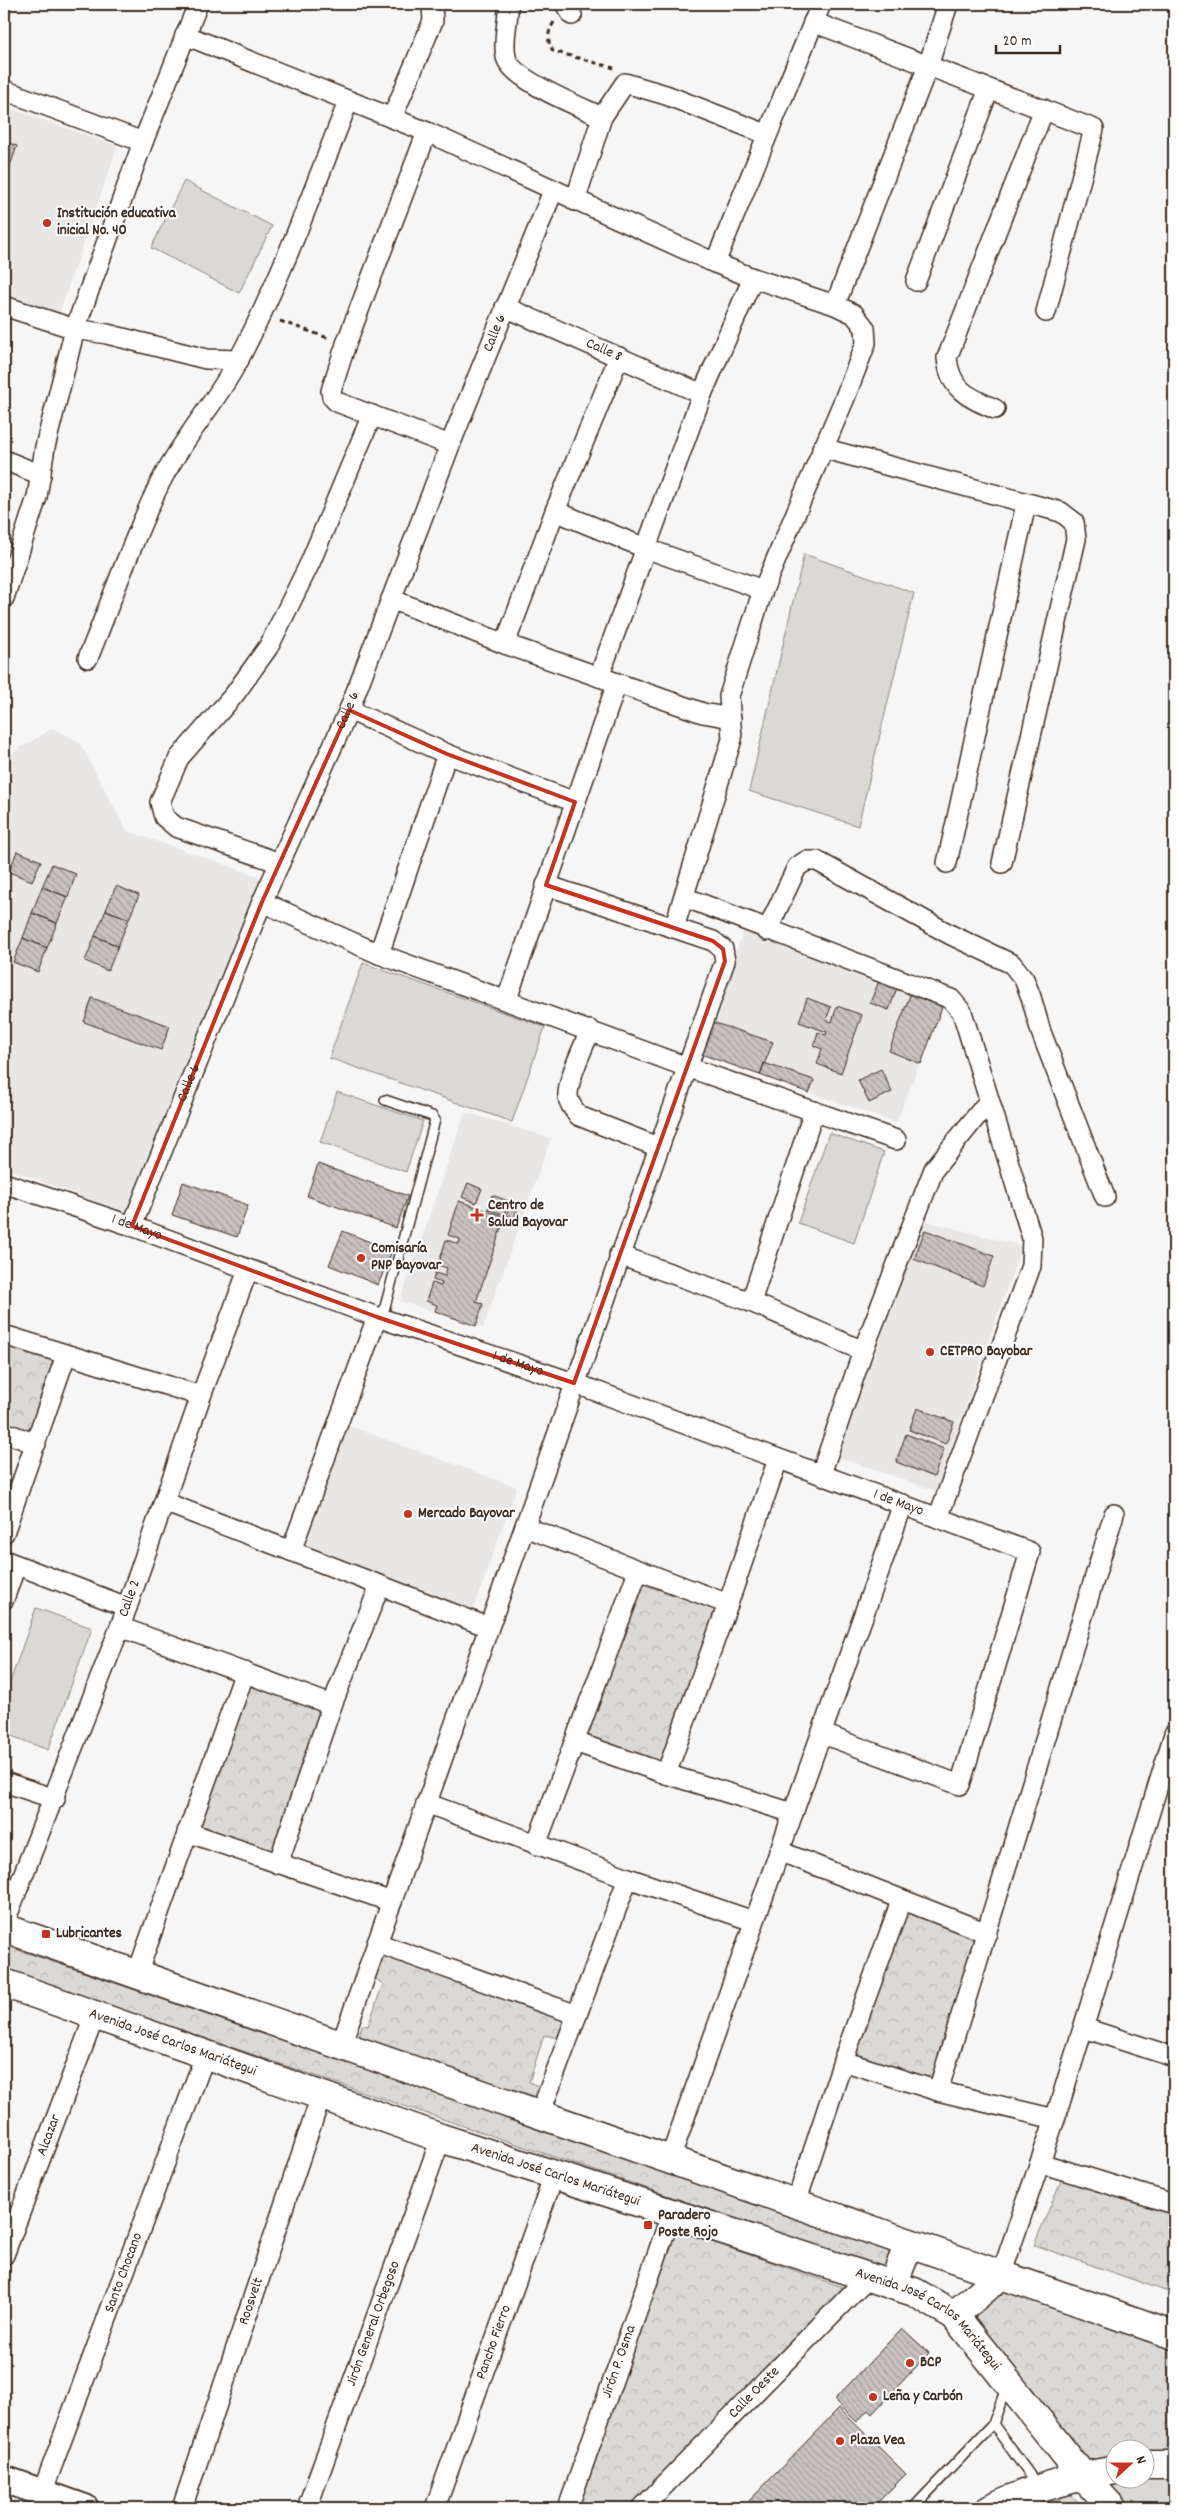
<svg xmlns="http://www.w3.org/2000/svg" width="1178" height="2512" viewBox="0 0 1178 2512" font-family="Dekko,sans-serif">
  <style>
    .built { fill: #e9e7e6 }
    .green { fill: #dbd9d6; stroke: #8b827a }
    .forest { fill: url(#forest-crowns); stroke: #8b827a }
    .building { fill: url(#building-back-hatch); stroke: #3b2a1e }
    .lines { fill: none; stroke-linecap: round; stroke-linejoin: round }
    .lane-casing { stroke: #3b2a1e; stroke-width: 12 }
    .street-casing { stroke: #3b2a1e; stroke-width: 22 }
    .secondary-casing { stroke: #3b2a1e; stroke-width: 30 }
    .primary-casing { stroke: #3b2a1e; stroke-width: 31 }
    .path { stroke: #3b2a1e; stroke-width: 3; stroke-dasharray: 5 4; stroke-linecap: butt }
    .lane { stroke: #fff; stroke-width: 9 }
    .street { stroke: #fff; stroke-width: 19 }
    .secondary { stroke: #fff; stroke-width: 26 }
    .primary { stroke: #fff; stroke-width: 28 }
    .marked { fill: none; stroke: #c8321e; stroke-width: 4; stroke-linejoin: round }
    .poi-dot { fill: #c8321e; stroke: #fff; stroke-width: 2 }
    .labels { text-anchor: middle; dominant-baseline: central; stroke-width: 4; stroke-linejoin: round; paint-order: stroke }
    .poi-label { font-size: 15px; font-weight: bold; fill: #3b2a1e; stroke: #fff; text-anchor: start }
    .street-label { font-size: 15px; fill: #3b2a1e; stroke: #fff }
  </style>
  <defs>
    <pattern id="forest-crowns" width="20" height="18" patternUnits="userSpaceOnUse" patternTransform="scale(1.25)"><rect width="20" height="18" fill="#dbd9d6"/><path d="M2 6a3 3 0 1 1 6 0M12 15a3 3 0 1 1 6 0" fill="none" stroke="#bdbab7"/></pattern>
    <pattern id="building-back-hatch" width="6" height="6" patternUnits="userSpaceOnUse" patternTransform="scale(1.25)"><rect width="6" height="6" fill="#c9c3c1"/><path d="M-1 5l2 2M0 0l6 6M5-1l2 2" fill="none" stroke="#a49f9c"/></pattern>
  </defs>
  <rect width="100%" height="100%" fill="#f7f6f6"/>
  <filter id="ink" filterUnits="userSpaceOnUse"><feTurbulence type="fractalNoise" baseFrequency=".02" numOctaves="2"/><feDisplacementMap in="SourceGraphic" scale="10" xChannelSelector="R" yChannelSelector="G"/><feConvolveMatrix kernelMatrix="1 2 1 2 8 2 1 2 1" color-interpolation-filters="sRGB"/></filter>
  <g filter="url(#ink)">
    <path class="built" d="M4,106L118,146L57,319L4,301Z
      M53,728L79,742L127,831L261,877L129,1213L4,1168V758Z
      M743,932L945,999L896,1123L701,1054Z
      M465,1112L551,1138L483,1328L400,1301Z
      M923,1220L1022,1246L936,1491L838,1457Z
      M341,1423L517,1487L473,1610L298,1541Z"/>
    <path class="green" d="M184,181L272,226L239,293L151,248Z
      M804,554L914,593L858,826L749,791Z
      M363,963L545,1027L512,1122L329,1058Z
      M337,1092L423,1121L406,1172L320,1142Z
      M829,1133L884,1152L854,1243L798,1223Z
      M36,1608L92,1628L48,1750L4,1733V1699Z
      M1174,2477V2508H1123L1100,2486L1146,2478Z
      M1069,2493L1085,2508H1017Z"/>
    <path class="forest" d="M4,1344L54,1360L29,1433L4,1424Z
      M639,1583L721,1611L665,1763L584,1735Z
      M249,1682L323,1708L274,1859L193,1833Z
      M903,1911L981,1938L934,2086L851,2061Z
      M4,1945L889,2249L887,2270L4,1970Z
      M386,1951L563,2018L566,2023L562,2039L544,2035L529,2082L543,2088L537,2100L358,2040L362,2025L368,2026L383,1984L373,1977L372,1969Z
      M1063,2176L1174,2210V2294L1034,2245Z
      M673,2228L848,2289L635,2508H575Z
      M996,2289H1008L1174,2347V2452L1146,2453V2450H1116L1115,2457L1079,2461L1075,2458L974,2315Z"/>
    <path class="building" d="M4,141L17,146L4,183Z
      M17,851L41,861L32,881L9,872Z
      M52,864L76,874L68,897L42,887Z
      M116,886L139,895L129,919L106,910Z
      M42,887L68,897L57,923L32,913Z
      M106,910L129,919L118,946L95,936Z
      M32,913L57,923L47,948L23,938Z
      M95,936L118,946L108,971L85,961Z
      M23,938L47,948L38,972L13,962Z
      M881,976L899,982L889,1010L870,1003Z
      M913,987L945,999L921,1064L889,1051Z
      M92,998L170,1026L161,1050L84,1022Z
      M807,998L831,1007L826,1020L832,1022L837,1006L862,1015L841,1073L817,1064L822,1049L814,1046L818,1032L826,1035L827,1032L799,1022Z
      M712,1022L773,1042L760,1075L701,1054Z
      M764,1063L814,1080L809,1093L760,1075Z
      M881,1069L892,1092L869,1103L858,1080Z
      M318,1164L408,1196L396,1228L307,1196Z
      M183,1182L248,1205L237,1237L172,1215Z
      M468,1183L482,1189L476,1203L462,1197Z
      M492,1195L508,1201L504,1215L488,1209Z
      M459,1201L505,1217L476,1302L483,1304L476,1326L435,1311L437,1305L426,1301L432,1283L441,1286L442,1283L433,1280L435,1273L445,1276L447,1268L438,1265L446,1240L459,1244L460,1239L448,1235Z
      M511,1201L520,1204L514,1218L506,1215Z
      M925,1230L994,1256L983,1286L914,1259Z
      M343,1231L392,1251L378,1285L329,1265Z
      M917,1408L954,1422L946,1444L909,1430Z
      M906,1434L944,1449L934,1477L896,1462Z
      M902,2328L929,2353L872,2414L868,2410L857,2422L834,2400Z
      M839,2408L906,2474L872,2508H757L749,2501Z"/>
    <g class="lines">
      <defs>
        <path id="lane" d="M382,1318L435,1120L432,1116L385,1100
          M993,2424L1037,2485
          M913,2508L993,2424L1006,2388"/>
        <g id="street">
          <path d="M508,4C509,22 502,38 506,57C511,80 581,107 602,117"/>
          <path d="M565,4L572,15"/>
          <path d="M813,22L1094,129L1046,312"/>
          <path d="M185,35L427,132L715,263L753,278L835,305L854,314L865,328L866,343L844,400L763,590L729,696L732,739L674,928"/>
          <path d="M4,90L143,142"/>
          <path d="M392,118L433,21L432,4"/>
          <path d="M427,132L346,344L331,391L332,397L337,402L450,445"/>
          <path d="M575,201L602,117L625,83L666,95L766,134"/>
          <path d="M715,263L821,4"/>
          <path d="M916,281L989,89"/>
          <path d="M835,305L928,66L948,4"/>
          <path d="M4,306L75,329L107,334L206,359L239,360"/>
          <path id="s1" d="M505,307L702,394"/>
          <path d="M995,409C968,397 950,390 947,358L1044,109"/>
          <path d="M822,448L1061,512L1074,522L1076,539L1002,863"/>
          <path d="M4,460L41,475"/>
          <path d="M555,511L645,548L763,590"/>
          <path d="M4,598L37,497L45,447L75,329L143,142L198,4"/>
          <path d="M391,599L505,644L703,713L731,718"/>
          <path d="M505,644L555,511L619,357"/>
          <path d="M88,658C112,600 132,540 160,483C182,439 216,403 239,359C282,277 314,188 348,102"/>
          <path d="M599,677L702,394L753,278"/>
          <path d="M349,710L447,754L575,802"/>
          <path d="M280,863L176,827L164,817L160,802L179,758L234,695L269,646L310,563L372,415"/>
          <path d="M947,863L1026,504"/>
          <path d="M684,897L951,999L962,1012L1032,1238L1031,1266L938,1518"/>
          <path d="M262,902L379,954L687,1067L896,1140"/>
          <path d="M767,931L797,867L806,861H817L951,935L1012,964L1024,979L1031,997L1041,1032L1105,1197"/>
          <path d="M379,954L447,754"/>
          <path d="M507,999L617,683"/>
          <path d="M590,1030C584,1047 568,1077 568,1095C568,1103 574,1110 579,1116L658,1147"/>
          <path id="s2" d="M4,1183L132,1226L377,1317L574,1383L1030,1552L960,1785L823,1734"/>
          <path id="s3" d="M132,1226L262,902L349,710L450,445L553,191"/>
          <path d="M619,1255L751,1302L863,1351L821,1474"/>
          <path d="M751,1302L814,1111"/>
          <path d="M4,1335L201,1396"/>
          <path d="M863,1351L934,1169L988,1102"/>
          <path d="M4,1432L36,1444"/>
          <path d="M164,1502L488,1627"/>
          <path d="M525,1527L728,1604"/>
          <path d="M4,1533L66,1355"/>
          <path d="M291,1551L377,1317"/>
          <path d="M4,1560L127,1607"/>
          <path d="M4,1599L16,1565"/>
          <path d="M120,1627L332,1705"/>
          <path d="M575,1742L666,1774L793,1813"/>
          <path d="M666,1774L728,1604L778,1459"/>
          <path d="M4,1782L55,1799"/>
          <path d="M426,1803L628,1878L753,1921"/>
          <path d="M187,1832L392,1902"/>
          <path d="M536,1845L638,1571"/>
          <path d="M779,1851L987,1933"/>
          <path d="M278,1864L332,1705L380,1585"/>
          <path id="s4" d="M4,1924L120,1627L201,1396L248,1270"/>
          <path d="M377,1943L577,2015"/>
          <path d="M137,1974L245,1672"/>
          <path d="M1084,2028L1174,2057"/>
          <path d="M341,2045L725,961L723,949L713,941L546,885"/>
          <path d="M843,2061L938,2091L1055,2119"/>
          <path d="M938,2091L1114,1514"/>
          <path d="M540,2114L628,1878"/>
          <path d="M670,2159L903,1504"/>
          <path d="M1040,2163L1174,2204"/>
          <path d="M796,2203L843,2061L901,1901"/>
          <path id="s5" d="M4,2255L95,2015"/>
          <path d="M1001,2275L1055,2119L1174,1734"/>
          <path id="s6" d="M42,2493L206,2053"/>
          <path id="s7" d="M182,2508L321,2096"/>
          <path id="s8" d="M307,2508L441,2138"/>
          <path id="s9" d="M435,2508L554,2175"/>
          <path id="s10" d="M568,2508L671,2215"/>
          <path id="s11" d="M642,2508L868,2277"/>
        </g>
        <path id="secondary" d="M4,2479L85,2508"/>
        <g id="primary">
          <path d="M4,1928L1174,2335"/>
          <path id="s12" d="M4,1983L441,2138L914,2292L954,2315L1082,2475L1112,2508"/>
          <path d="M893,2285L909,2243"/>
          <path d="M954,2315L1001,2275"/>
          <path d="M1146,2465H1174"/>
          <path d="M991,2508C1031,2489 1072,2477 1116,2470"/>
        </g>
      </defs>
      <use href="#lane" class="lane-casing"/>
      <use href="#street" class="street-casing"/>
      <use href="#secondary" class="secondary-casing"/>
      <use href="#primary" class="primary-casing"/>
      <path class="path" d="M554,22C548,32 546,40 553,51L614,68
        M280,321L328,338"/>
      <use href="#lane" class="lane"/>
      <use href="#street" class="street"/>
      <use href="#secondary" class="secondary"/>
      <use href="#primary" class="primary"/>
    </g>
  </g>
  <path class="marked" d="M349,710L447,754L575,802L546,885L713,941L723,949L725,961L574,1383L377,1317L132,1226L262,902Z"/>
  <g class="poi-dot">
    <circle cx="47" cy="223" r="5"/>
    <path d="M474.5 1207.5h5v5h5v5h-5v5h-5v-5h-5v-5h5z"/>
    <circle cx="361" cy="1258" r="5"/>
    <circle cx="930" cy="1352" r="5"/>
    <circle cx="408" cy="1514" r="5"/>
    <rect x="41" y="1929" width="10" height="10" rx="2.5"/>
    <rect x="643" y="2220" width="10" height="10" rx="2.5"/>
    <circle cx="910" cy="2363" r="5"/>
    <circle cx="873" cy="2397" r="5"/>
    <circle cx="840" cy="2441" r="5"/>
  </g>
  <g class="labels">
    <g class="poi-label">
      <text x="57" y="214">Institución educativa<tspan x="57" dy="17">inicial No. 40</tspan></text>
      <text x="488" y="1206">Centro de<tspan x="488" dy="17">Salud Bayovar</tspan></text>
      <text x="371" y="1249">Comisaría<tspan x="371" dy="17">PNP Bayovar</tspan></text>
      <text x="940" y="1352">CETPRO Bayobar</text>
      <text x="418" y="1514">Mercado Bayovar</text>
      <text x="56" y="1934">Lubricantes</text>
      <text x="658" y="2216">Paradero<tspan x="658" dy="17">Poste Rojo</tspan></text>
      <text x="920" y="2363">BCP</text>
      <text x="883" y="2397">Leña y Carbón</text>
      <text x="850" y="2441">Plaza Vea</text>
    </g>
    <g class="street-label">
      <text stroke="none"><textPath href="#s3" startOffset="964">Calle 6</textPath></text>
      <text stroke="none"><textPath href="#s1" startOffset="108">Calle 8</textPath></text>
      <text stroke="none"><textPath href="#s3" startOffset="559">Calle 6</textPath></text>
      <text stroke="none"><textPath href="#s3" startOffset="154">Calle 6</textPath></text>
      <text stroke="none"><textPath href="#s2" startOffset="140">1 de Mayo</textPath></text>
      <text stroke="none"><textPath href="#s2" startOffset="545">1 de Mayo</textPath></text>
      <text stroke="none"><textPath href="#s2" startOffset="950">1 de Mayo</textPath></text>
      <text stroke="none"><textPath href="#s4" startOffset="349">Calle 2</textPath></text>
      <text stroke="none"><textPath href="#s12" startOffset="179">Avenida José Carlos Mariátegui</textPath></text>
      <text stroke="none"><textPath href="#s5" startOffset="128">Alcazar</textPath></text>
      <text stroke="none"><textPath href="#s12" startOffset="584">Avenida José Carlos Mariátegui</textPath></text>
      <text stroke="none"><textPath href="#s6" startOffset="235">Santo Chocano</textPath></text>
      <text stroke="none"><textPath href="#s7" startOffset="218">Roosvelt</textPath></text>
      <text stroke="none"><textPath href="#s8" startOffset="196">Jirón General Orbegoso</textPath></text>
      <text stroke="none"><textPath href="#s12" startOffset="988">Avenida José Carlos Mariátegui</textPath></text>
      <text stroke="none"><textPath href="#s9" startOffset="176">Pancho Fierro</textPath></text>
      <text stroke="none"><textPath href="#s10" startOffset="155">Jirón P. Osma</textPath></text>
      <text stroke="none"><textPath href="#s11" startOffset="161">Calle Oeste</textPath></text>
    </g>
  </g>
  <rect width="1178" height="2512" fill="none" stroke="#fff" stroke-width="20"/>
  <rect x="10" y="10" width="1158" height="2492" fill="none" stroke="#3b2a1e" stroke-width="2" filter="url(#ink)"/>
  <g transform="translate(1130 2464) rotate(69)"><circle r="24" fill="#ffffff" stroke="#b1aaa5"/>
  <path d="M0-4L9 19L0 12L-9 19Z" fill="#c8321e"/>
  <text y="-8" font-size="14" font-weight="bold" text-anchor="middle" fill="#3b2a1e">N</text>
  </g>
  <path d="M996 45v8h64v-8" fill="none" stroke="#3b2a1e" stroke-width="2.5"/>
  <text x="1003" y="45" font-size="15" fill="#3b2a1e" stroke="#ffffff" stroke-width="4" paint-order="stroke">20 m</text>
</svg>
